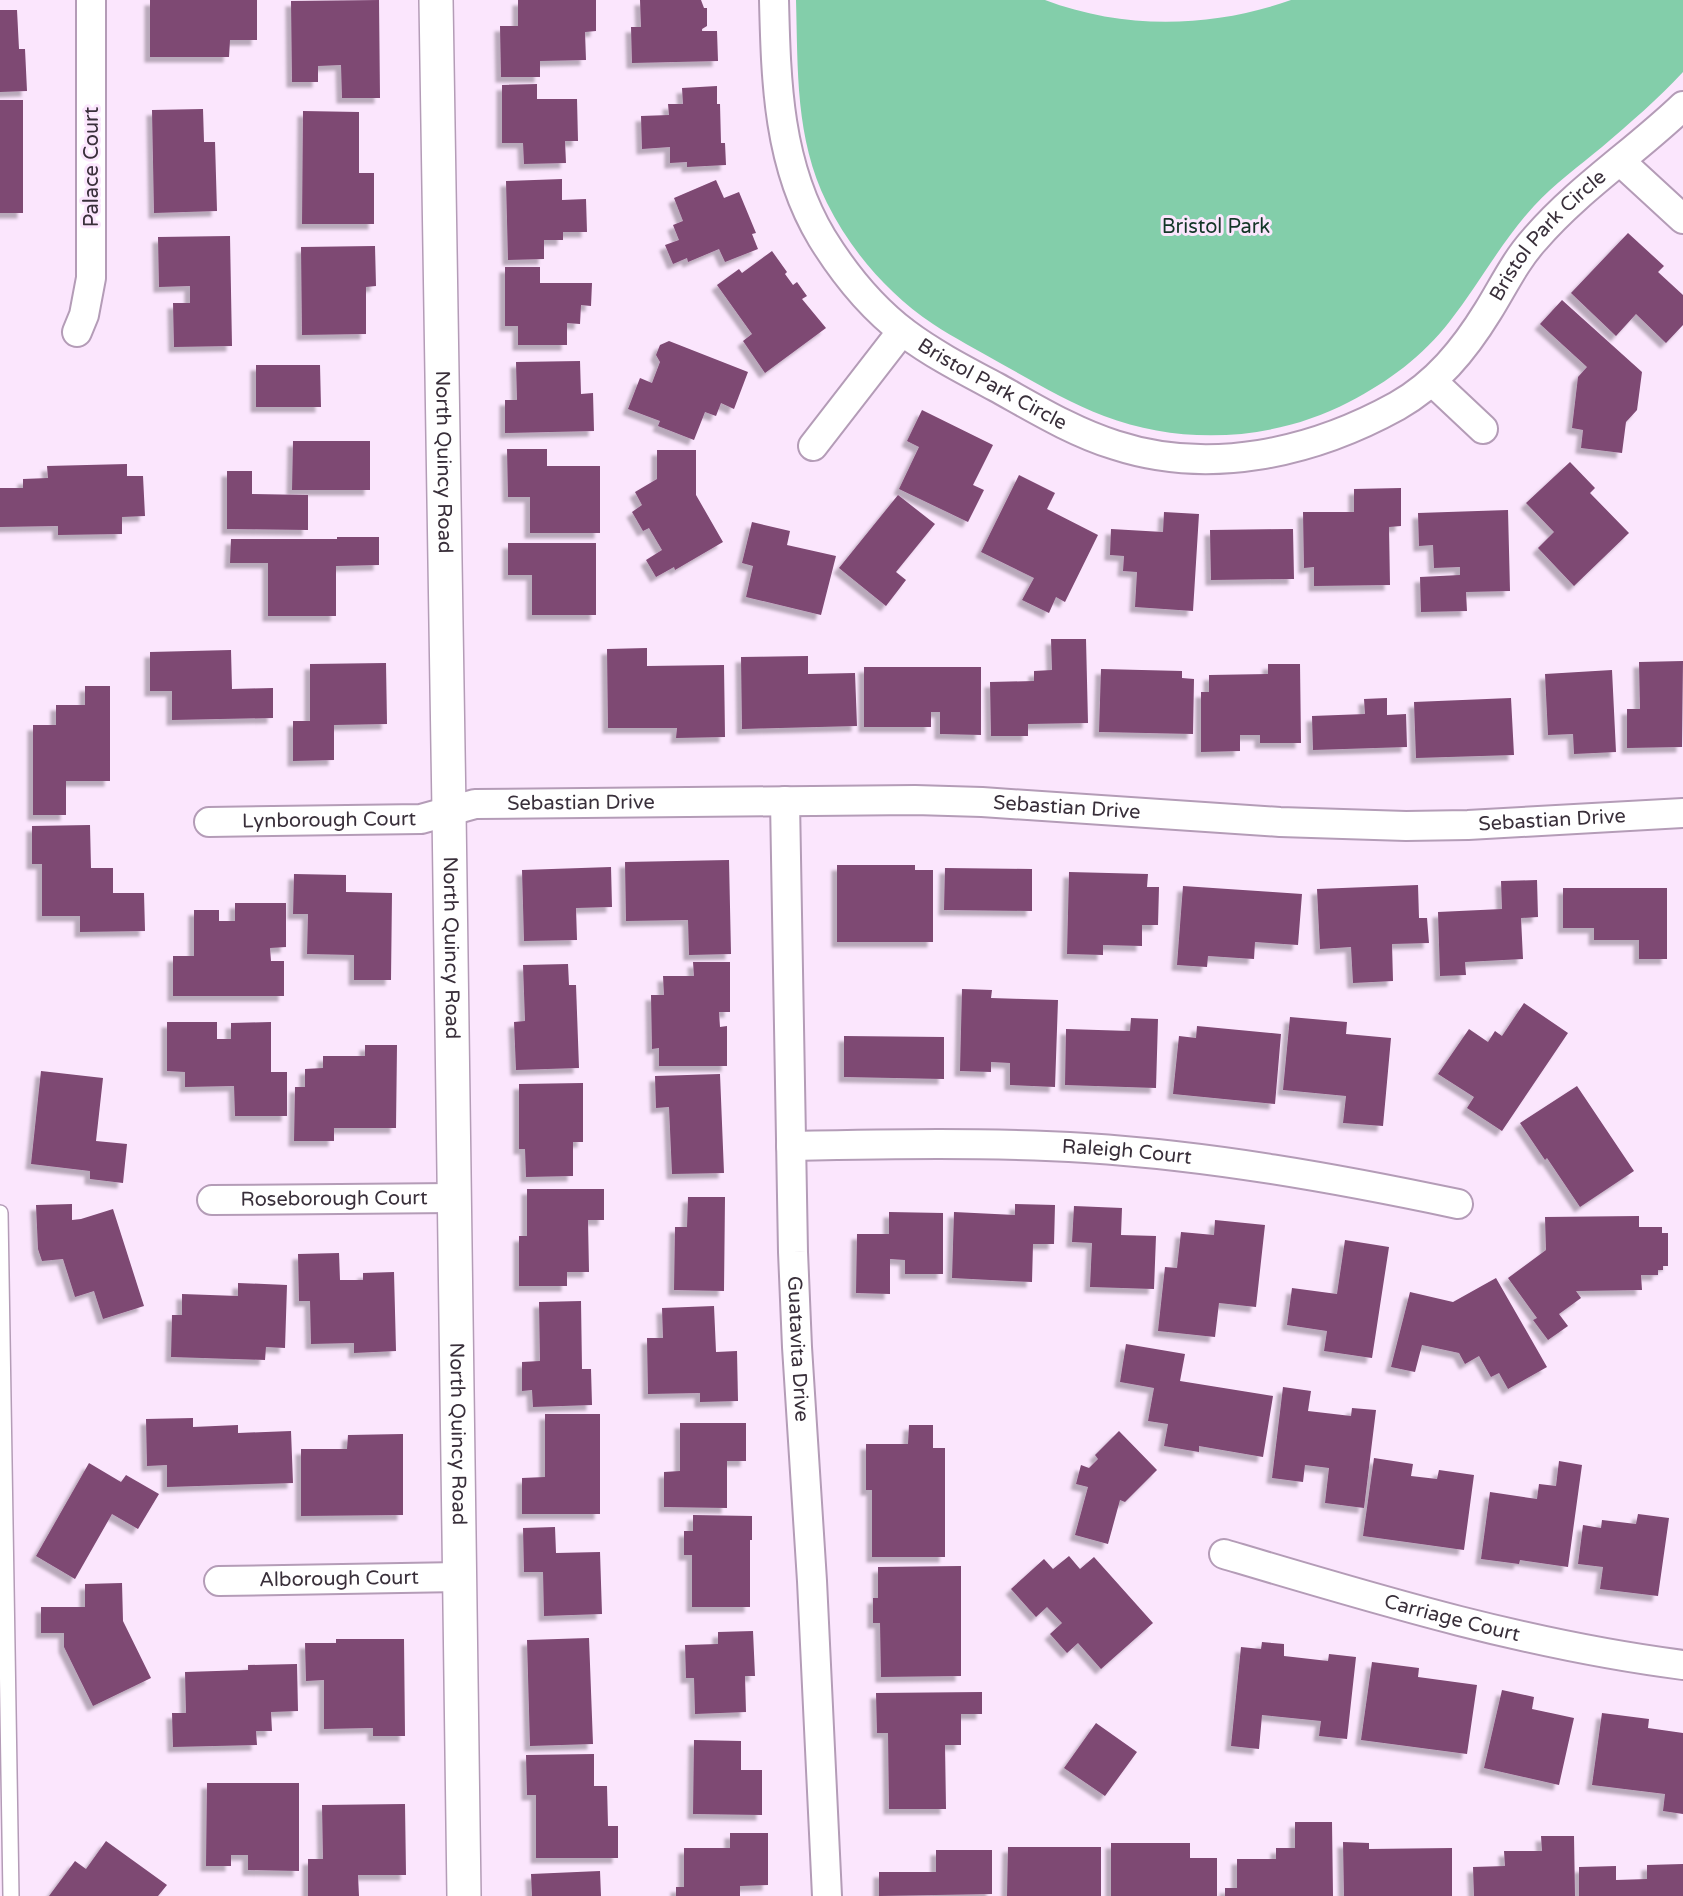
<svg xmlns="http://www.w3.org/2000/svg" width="1683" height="1896" viewBox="0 0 1683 1896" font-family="'Varela Round',sans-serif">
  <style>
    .green { fill: #83ceaa }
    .building { fill: #7e4873; filter: url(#shadow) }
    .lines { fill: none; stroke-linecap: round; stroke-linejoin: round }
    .service-casing { stroke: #b49cb7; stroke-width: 18 }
    .minor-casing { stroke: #b49cb7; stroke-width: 32 }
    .tertiary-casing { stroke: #b49cb7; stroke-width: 36 }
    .service { stroke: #fff; stroke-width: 15 }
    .minor { stroke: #fff; stroke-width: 28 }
    .tertiary { stroke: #fff; stroke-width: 33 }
    .labels { text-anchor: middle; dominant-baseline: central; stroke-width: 6; stroke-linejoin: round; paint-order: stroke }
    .street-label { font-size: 20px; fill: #392f3a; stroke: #fbe6fd }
    .park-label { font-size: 20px; fill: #133627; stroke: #fbe6fd }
  </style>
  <defs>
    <filter id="shadow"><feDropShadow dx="-5.5" dy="5.5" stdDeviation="1.5" flood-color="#0004"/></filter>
  </defs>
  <rect width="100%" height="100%" fill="#fbe6fd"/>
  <path class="green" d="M796,0H1045C1124,30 1212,28 1291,0H1683V72C1658,99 1630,123 1602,147C1579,166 1554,184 1534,206C1501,242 1479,284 1450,321C1423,356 1388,382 1349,402C1274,441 1183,446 1104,416C1068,402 1034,382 1000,363C978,350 954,338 933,324C888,294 851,251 827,203C795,138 798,70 796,0Z"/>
  <path class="building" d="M150,0H257V40H230L229,57H150Z
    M379,0L380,98H342L341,65L318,66V82H292L291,1Z
    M518,0H596V31L585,32L586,60L540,61V77H501L500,26H518Z
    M640,0H701L704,8H707V26L702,29V31H717L718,61L632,63L631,27H641Z
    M0,10H17L19,49H25L27,91L0,92Z
    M537,84V99H577L578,141H565L566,163L524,164L523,143H502V85Z
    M717,86V104H720L721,143H725L726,165L687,167V162L670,163V147L642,149L641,116L669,115L668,104H683L682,88Z
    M0,100H23V213H0Z
    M203,109L204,142H215L217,211L154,213L152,110Z
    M303,111L359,112V173H374V224H302Z
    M562,179V200L586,199L587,232H563V240H544V259L508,260L506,181Z
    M716,180L724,198L739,192L756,233L752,234L758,249L725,262L719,249L688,262L687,258L673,264L665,245L679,240L673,225L683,221L674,198Z
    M1628,233L1664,266L1658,272L1683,295V325L1666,343L1636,314L1616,336L1571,293Z
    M230,236L232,346L174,347L173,303H190V286L159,287L158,237Z
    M375,246L376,286L366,287V334L302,335L301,247Z
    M772,251L787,272L785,274L793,285L797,282L807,296L802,299L826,328L765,373L743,341L752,334L717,285L739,269L742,273Z
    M505,267H540V283H592L591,306L581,305L580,324L567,323V345H518V326H505Z
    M1562,300L1642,372L1637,410L1626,422L1622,453L1581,448L1583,430L1572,428L1578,377L1587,367L1540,324Z
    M669,341L748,372L734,409L721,403L716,416L705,412L694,440L658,426L660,421L628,409L640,378L652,383L660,362L656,355L660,345Z
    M580,361L581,394L593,393L594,431L505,433V400H517L516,362Z
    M256,365H320L321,407H256Z
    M922,410L993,445L973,485L984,490L968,522L899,489L919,447L907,441Z
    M293,441H370V490H292Z
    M507,449H547V466H600V533H530V497H508Z
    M657,450H696V495L723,542L675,570L674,567L656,577L646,560L662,550L649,528L643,531L632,512L642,505L635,492L657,479Z
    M1570,462L1595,488L1590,493L1629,533L1574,586L1538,548L1554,532L1526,503Z
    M127,464V476H143L145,516L122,517V534L58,535V526L0,527V488H23V479L48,478L47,466Z
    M227,471H252V494L308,495V530L227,529Z
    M1019,475L1055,493L1047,509L1098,535L1065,602L1056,597L1049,613L1022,600L1034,578L981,552Z
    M1401,488V526L1389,527L1390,585L1314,586V567L1304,568L1303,512H1354V489Z
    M898,495L935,524L896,572L906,580L886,606L839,568Z
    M1508,510L1510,591L1466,592L1467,611L1421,612L1420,577L1460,575V567L1434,568L1433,545L1419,546L1418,513Z
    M1164,512L1199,514L1193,611L1135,607L1137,572L1123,571L1124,556L1110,555L1111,529L1163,532Z
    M752,522L790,531L787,545L836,556L821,615L746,597L753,566L742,563Z
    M1293,529L1294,579L1211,580L1210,530Z
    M337,537H379V565L336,566V616H268V563H230L231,539H337Z
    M508,543H596V615H532V575H508Z
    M1051,639H1086L1088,723L1028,724V736H991L990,682L1034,681V671L1052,670Z
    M647,648V666L724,665L725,737L676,738L677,728H608L607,649Z
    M231,650L232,689L273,688V718L172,720V691H150V652Z
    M808,656V674L855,673L857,726L742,729L741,657Z
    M1683,661L1682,747L1627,748V709H1640L1639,662Z
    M386,663L387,724L334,725V760L293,761V721H310V664Z
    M1268,664H1300L1301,743H1260V735H1240V751L1201,752V692H1209V675L1268,674Z
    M864,667H981V735L940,734V712H931V727H864Z
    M1101,669L1182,671V678L1194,679L1193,734L1099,732Z
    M1612,670L1616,752L1574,754L1573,734L1548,735L1545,674Z
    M85,686H110V781H66V815H33V725H56V705H85Z
    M1387,698V715L1406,714L1407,747L1313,750L1312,716L1365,714L1364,699Z
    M1511,698L1514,755L1416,758L1414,702Z
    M90,825L91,868H113V893H144L145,931L80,932V916H42V864H32V826Z
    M729,860L731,954L689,955L688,920L626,921L625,862Z
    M837,865H915V870H933V942H837Z
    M611,867L612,907L576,908L577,940L524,941L522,870Z
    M945,868L1032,869V911L944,910Z
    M1069,872L1148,874L1147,887H1159L1158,925H1142V946L1103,945V955L1067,954Z
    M294,874L346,875V892L392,893L391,980H354V955L307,954L308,914H293Z
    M1537,880L1538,917L1521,918L1523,959L1465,962L1466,975L1440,976L1438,912L1502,909L1501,881Z
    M1418,885L1419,918H1427L1429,943L1392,944L1393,981L1353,983L1351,947L1320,949L1317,889Z
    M1183,886L1302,894L1298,945L1255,942L1254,959L1208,956L1207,967L1177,965Z
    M1563,888H1667V959H1639V940H1594V928H1563Z
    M235,903H286V947L270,948L271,961H284V996H173V956H194V910H219V921H235Z
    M693,962H730V1012H719L720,1027L727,1026V1066H659V1048L652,1049L651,995H664L663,976H694Z
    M568,964L569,985H576L579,1068L516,1070L514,1022L525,1021L523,965Z
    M962,989L992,990L991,998L1058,1000L1055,1087L1010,1085V1063L991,1062V1072L960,1071Z
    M1524,1003L1568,1033L1502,1131L1467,1108L1474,1097L1438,1074L1469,1029L1488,1042L1495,1031L1502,1036Z
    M1290,1017L1347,1022L1346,1034L1391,1038L1383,1126L1343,1123L1346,1096L1283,1090Z
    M1131,1018L1158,1019L1156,1088L1065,1085L1066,1029L1130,1031Z
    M167,1022H217V1039H231V1023L271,1022V1072H287V1116H235L234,1086L185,1087V1072L167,1071Z
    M1197,1026L1281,1034L1275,1104L1173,1094L1179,1036L1196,1038Z
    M844,1036L944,1037V1079L844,1077Z
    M365,1045H397L396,1128H334V1141H294L295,1087H305V1069L323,1068V1056H365Z
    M41,1071L103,1078L96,1141L127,1144L123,1183L90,1179V1171L31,1164Z
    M720,1074L724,1173L672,1174L669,1107L656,1108L655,1076Z
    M583,1083V1142H573V1176L526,1177L525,1149H519V1084Z
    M1577,1086L1634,1171L1580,1207L1547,1158L1545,1160L1520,1123Z
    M527,1189H604V1220H588L589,1272H567V1286H519V1236H527Z
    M688,1197H725L724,1291L674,1290L675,1227H687Z
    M72,1204V1220L81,1219L113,1209L144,1306L103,1319L94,1291L75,1297L63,1259L42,1261L38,1249L36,1205Z
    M1015,1204L1055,1205L1054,1244H1033L1032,1282L952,1278L954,1212L1015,1215Z
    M1074,1206L1122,1208L1121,1235L1156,1236L1154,1289L1090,1287L1092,1243L1072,1242Z
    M889,1212L943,1213V1274H905V1260L890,1259V1294L856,1293L857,1234H889Z
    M1639,1216V1227H1662V1233H1668V1266H1663V1270H1658V1275H1641L1642,1290L1576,1291L1581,1298L1559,1314L1568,1326L1548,1340L1533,1320L1537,1318L1508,1278L1546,1250L1545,1217Z
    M1215,1220L1265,1225L1256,1307L1219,1303L1215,1337L1158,1331L1165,1267L1177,1268L1181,1232L1214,1235Z
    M1345,1240L1389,1247L1372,1358L1324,1351L1327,1331L1287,1325L1292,1288L1337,1294Z
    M339,1253L340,1280H363V1273L394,1272L396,1351L354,1353V1343L311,1344L310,1301H299L298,1254Z
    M1496,1278L1547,1367L1508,1389L1499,1373L1491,1377L1479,1356L1465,1364L1459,1353L1422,1345L1415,1372L1391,1367L1410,1292L1453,1302Z
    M238,1283L287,1285L285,1348L266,1347L265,1360L171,1357L172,1315H182V1294L238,1296Z
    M581,1301L582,1369H591L592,1405L533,1407L532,1390L522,1391V1362L540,1361L539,1302Z
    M714,1306L716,1352L737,1351L738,1401L700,1402V1393L648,1394L647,1338H663L662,1308Z
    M1126,1344L1185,1354L1180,1381L1273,1396L1263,1457L1199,1446V1452L1164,1446L1168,1424L1148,1421L1154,1388L1120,1382Z
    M1283,1387L1311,1391L1308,1411L1351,1416L1352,1408L1376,1410L1364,1508L1325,1503L1329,1468L1305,1465L1303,1482L1272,1478Z
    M545,1414H600V1514H522V1478L545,1477Z
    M193,1418V1427L238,1425V1433L291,1431L293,1483L167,1487V1465L147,1466L146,1419Z
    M680,1423H746V1461H727V1508L664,1507V1472L680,1471Z
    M909,1425H933V1448H945V1557H872V1490H866V1444H908Z
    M1119,1431L1157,1470L1125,1502L1120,1500L1108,1544L1075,1535L1088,1487L1076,1484L1081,1465L1089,1468L1098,1459L1095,1455Z
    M403,1434V1515L301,1516V1449H347L348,1435Z
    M1374,1458L1413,1464L1411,1476L1437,1479L1439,1470L1474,1475L1464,1550L1363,1536Z
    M1559,1461L1582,1465L1568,1567L1520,1560L1519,1564L1481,1559L1490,1492L1537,1499L1539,1484L1556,1486Z
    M89,1463L121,1482L126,1475L159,1494L138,1529L112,1514L75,1579L36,1556Z
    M1638,1514L1669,1518L1658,1596L1600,1589L1603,1567L1578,1564L1583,1525L1601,1528L1602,1520L1636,1524Z
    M693,1515L752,1516V1540H750V1607H692V1555H684V1531H693Z
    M555,1527L556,1553L600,1552L602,1614L544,1616L543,1572H524L523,1528Z
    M1069,1556L1080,1569L1094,1557L1153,1623L1101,1669L1078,1643L1067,1653L1050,1634L1062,1623L1047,1607L1036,1617L1011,1589L1044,1559L1053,1569Z
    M961,1566V1676L881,1677L880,1623H873V1598H878V1567Z
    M122,1583L123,1621L151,1678L93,1706L64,1647V1633H41V1607H85V1584Z
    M753,1631L755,1676H745L746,1712L695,1714L694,1678H686L685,1645L718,1644V1632Z
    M589,1638L593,1744L530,1746L527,1640Z
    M336,1639H404L405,1736H373V1728L324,1729V1680L306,1681L305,1643H336Z
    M1262,1642L1284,1644V1656L1328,1661L1329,1654L1356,1657L1347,1739L1319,1736L1321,1721L1262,1715L1259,1749L1231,1746L1241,1647L1261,1649Z
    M1372,1662L1419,1668L1418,1677L1477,1685L1467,1754L1361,1740Z
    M297,1664L298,1711L271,1712L272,1731H256L257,1745L173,1747L172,1713H186L185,1672L248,1670V1665Z
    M1502,1690L1534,1697L1532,1709L1574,1718L1559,1785L1484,1768Z
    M982,1692V1714H961V1745H945L946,1809H889L888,1733H877L876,1693Z
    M1602,1713L1649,1719L1648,1728L1683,1733V1814L1663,1811L1665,1794L1592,1785Z
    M1096,1723L1137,1752L1105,1796L1064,1768Z
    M694,1740L741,1741V1770H762V1815L693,1814Z
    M594,1754V1786H607L608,1826H618V1858H536V1795H527L526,1755Z
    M207,1783H299V1871L248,1870V1855H231V1866H206Z
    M405,1804L406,1875H358L359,1896H308V1859H323L322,1805Z
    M1295,1822H1332L1333,1896H1225V1888H1237V1859H1276V1848H1295Z
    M730,1833H768V1885L740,1886V1896H676V1887H684V1848H730Z
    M1541,1836H1574L1575,1896H1474L1473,1867L1505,1866L1504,1851H1542Z
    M106,1841L167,1885L158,1896H49L75,1861L86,1869Z
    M1343,1842L1369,1843V1849L1452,1848V1896H1344Z
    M1111,1843H1190V1858H1217V1896H1111Z
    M1008,1847H1101V1896H1007Z
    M936,1850H992V1894L879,1896V1872H936Z
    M1683,1864V1896H1579V1867L1616,1866V1880L1647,1879V1865Z
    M600,1871L601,1896H532L531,1874Z"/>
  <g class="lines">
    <defs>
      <path id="service" d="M0,1213L11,1896"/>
      <g id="minor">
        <path id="s1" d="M774,0C776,82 778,165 822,238C843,272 872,308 905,333C933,354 964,370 996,387C1034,408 1073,432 1115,445C1210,476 1312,453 1397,406C1436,384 1464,350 1488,311C1503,287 1515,261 1535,239C1578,189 1635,152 1683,106"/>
        <path d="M1620,161L1683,219"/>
        <path d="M77,332L84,315L91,278V0"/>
        <path d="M1433,382L1483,429"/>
        <path d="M813,446L902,331"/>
        <path id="s2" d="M785,801L793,1252L797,1347L812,1581L827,1896"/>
        <path id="s3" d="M209,822L421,819L475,804L915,800L982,802L1280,822L1406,826L1468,825L1683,813"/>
        <path id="s4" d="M791,1146C889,1144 987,1142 1086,1148C1211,1156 1335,1178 1458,1204"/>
        <path id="s5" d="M212,1200L454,1198"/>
        <path id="s6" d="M1224,1554C1375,1599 1526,1645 1683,1665"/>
        <path id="s7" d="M219,1581L460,1577"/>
      </g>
      <g id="tertiary">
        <path id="s8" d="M436,0L449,811L464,1896"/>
      </g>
    </defs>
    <use href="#service" class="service-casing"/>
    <use href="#minor" class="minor-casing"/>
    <use href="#tertiary" class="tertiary-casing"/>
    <use href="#service" class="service"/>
    <use href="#minor" class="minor"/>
    <use href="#tertiary" class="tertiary"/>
  </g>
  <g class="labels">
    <g class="street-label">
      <text transform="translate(92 167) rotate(-90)">Palace Court</text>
      <text stroke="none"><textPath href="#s1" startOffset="1134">Bristol Park Circle</textPath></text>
      <text stroke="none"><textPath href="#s1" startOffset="474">Bristol Park Circle</textPath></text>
      <text stroke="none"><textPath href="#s8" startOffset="462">North Quincy Road</textPath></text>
      <text stroke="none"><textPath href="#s3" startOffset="374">Sebastian Drive</textPath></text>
      <text stroke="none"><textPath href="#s3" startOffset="860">Sebastian Drive</textPath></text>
      <text stroke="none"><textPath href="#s3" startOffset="120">Lynborough Court</textPath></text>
      <text stroke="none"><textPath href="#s3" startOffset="1346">Sebastian Drive</textPath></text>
      <text stroke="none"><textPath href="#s8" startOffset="948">North Quincy Road</textPath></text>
      <text stroke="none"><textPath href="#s4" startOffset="336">Raleigh Court</textPath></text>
      <text stroke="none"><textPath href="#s5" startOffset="122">Roseborough Court</textPath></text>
      <text stroke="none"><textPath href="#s2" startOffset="548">Guatavita Drive</textPath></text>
      <text stroke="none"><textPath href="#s8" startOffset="1434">North Quincy Road</textPath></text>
      <text stroke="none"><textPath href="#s7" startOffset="120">Alborough Court</textPath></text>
      <text stroke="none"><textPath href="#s6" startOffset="237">Carriage Court</textPath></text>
    </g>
    <g class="park-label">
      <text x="1216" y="227">Bristol Park</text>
    </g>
  </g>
</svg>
